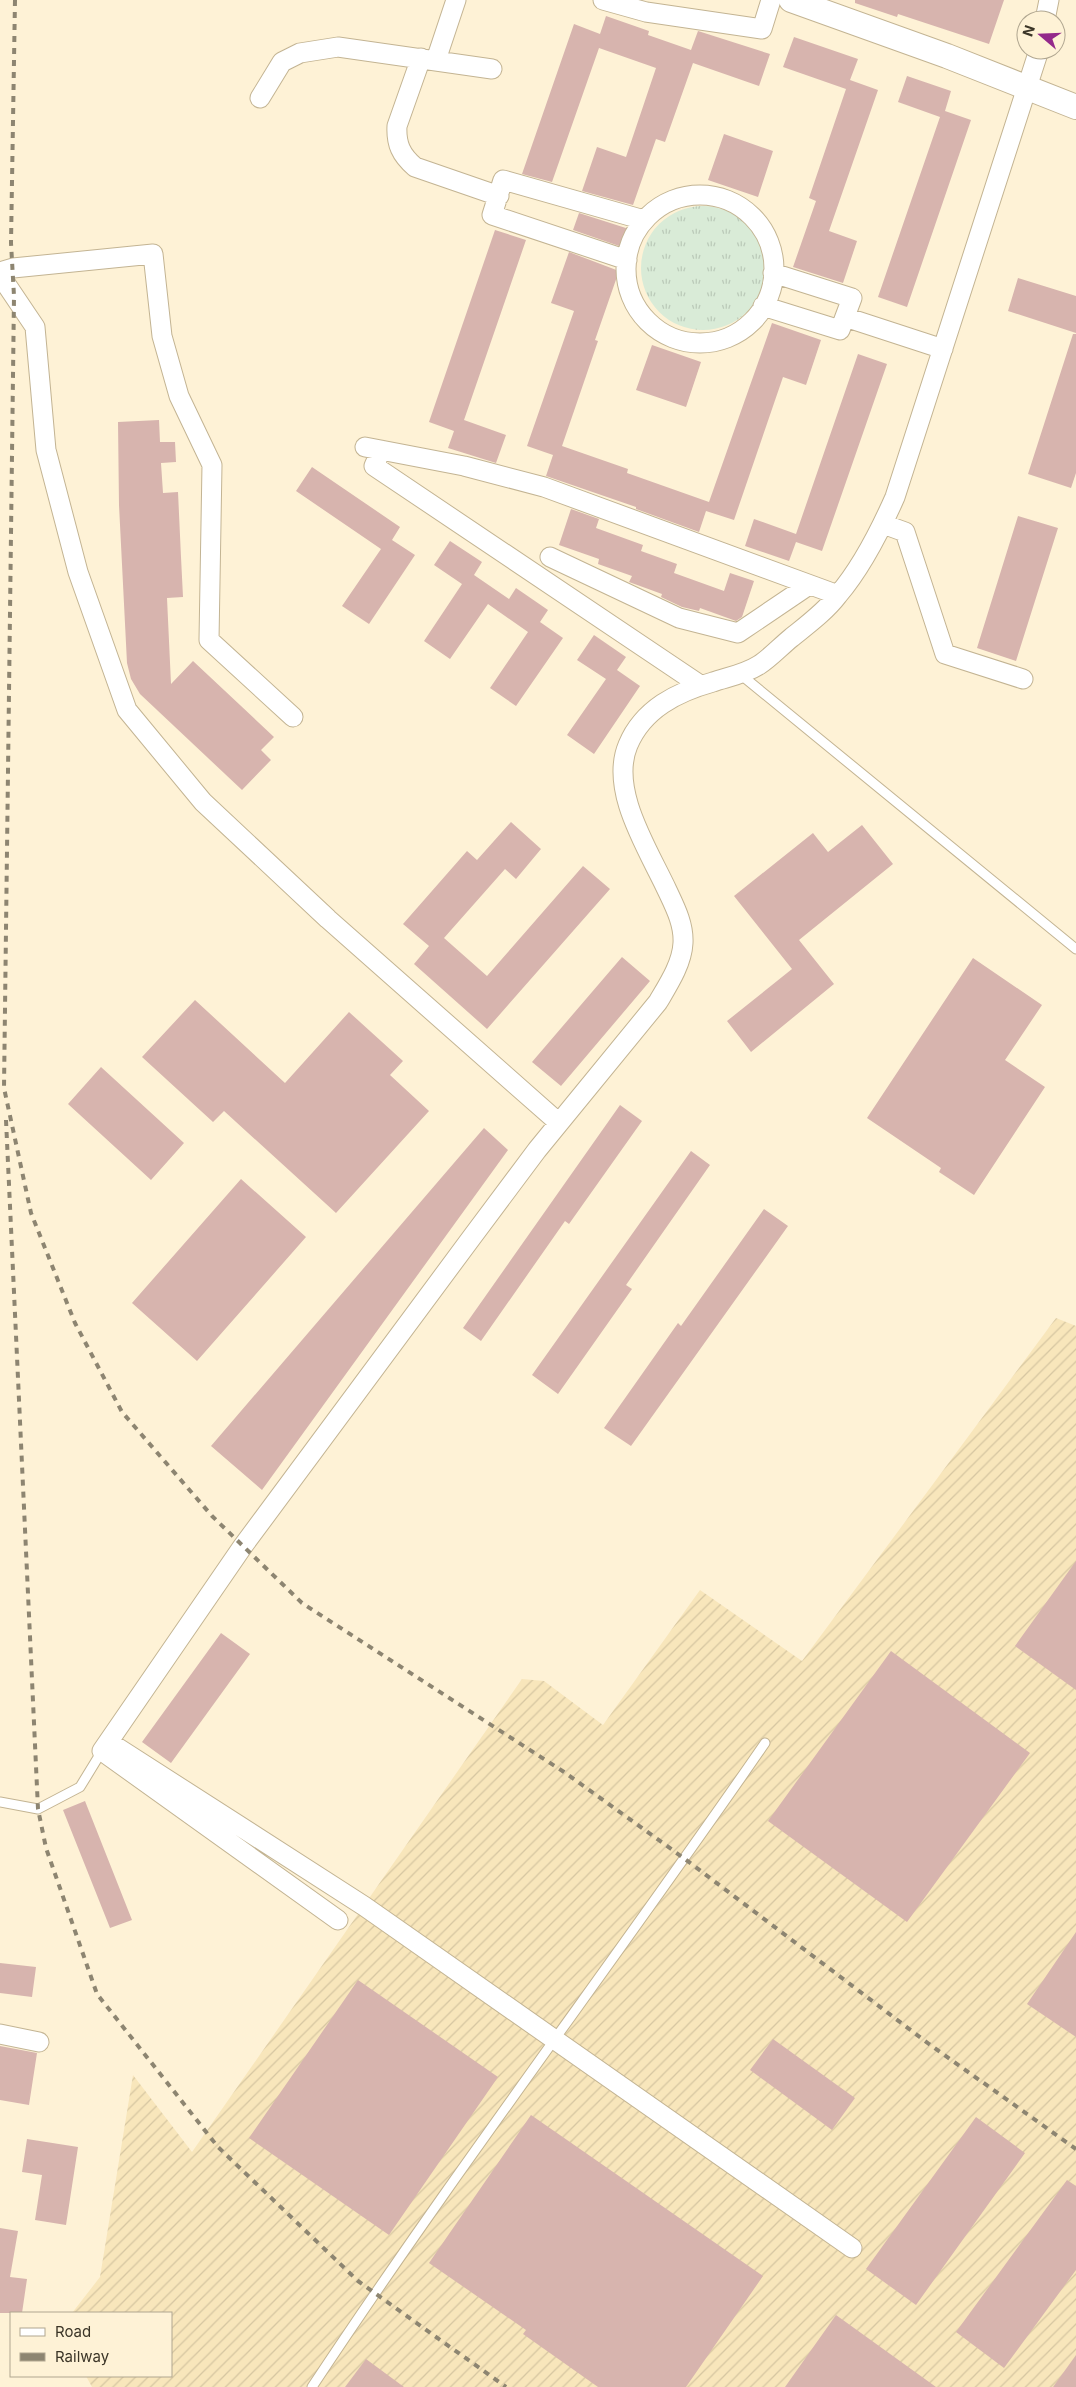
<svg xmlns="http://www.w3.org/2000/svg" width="1076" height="2387" viewBox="0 0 1076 2387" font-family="Inter,sans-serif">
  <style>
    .industrial { fill: url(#industrial-furrows) }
    .park { fill: url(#park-tufts) }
    .building { fill: #d7b4ae }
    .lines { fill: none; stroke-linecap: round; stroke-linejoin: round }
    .service-casing { stroke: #c3b493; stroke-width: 11 }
    .minor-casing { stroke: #c3b493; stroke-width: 21 }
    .tertiary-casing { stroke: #c3b493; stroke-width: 26 }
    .service { stroke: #fff; stroke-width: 9 }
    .minor { stroke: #fff; stroke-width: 19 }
    .tertiary { stroke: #fff; stroke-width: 24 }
    .rail { stroke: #8d8571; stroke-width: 4; stroke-dasharray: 6 6; stroke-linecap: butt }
  </style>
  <defs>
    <pattern id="industrial-furrows" width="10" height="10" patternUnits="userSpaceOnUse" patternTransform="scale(1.25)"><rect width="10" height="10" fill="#f8e6bb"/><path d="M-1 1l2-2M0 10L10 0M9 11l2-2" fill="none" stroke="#d6c6a1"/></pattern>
    <pattern id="park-tufts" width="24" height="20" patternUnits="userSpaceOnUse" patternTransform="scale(1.25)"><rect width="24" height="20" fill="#d9ebd7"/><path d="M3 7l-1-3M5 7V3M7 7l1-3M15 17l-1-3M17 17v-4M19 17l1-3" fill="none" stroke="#bbcab9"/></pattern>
  </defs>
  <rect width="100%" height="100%" fill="#fef2d6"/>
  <path class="industrial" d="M1056,1318L1076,1326V2387H92L86,2376H171V2313H72L100,2277L133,2075L192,2152L522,1679L544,1681L603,1725L700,1590L802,1661Z"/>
  <path class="park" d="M641 268a62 62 0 1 1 124 0a62 62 0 1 1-124 0Z"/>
  <path class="building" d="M855,0H1004L989,44L898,14L897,17L855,3Z
    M606,16L649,31L648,35L691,50L698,31L770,54L759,86L693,63L665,142L656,139L633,205L582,191L597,147L626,157L656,68L599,48L552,182L522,174L574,24L600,34Z
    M794,37L858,59L850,80L878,90L829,231L857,241L843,283L793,267L816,201L809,198L846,89L783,67Z
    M907,76L951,91L945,111L971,120L907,307L878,297L940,117L898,102Z
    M724,134L773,151L758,197L708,180Z
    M579,213L629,229L622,247L573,230Z
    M495,230L526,240L464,420L506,435L496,463L448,448L454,431L429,422Z
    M569,252L619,271L595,340L598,341L562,446L628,469L627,473L709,502L772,323L821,340L806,385L783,377L734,520L706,511L699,532L636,509V507L546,476L553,455L527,446L574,311L551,303Z
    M1018,278L1076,296V333L1008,311Z
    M1073,334H1076V473L1071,488L1028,474Z
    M652,345L701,362L686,407L636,390Z
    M858,354L887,364L822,551L796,542L789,561L745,546L754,519L796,534Z
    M159,420L160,442H175L176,462L161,463L163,493L178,492L181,557L183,597L167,598L171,684L193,661L274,737L261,750L271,760L242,790L140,694L131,679L127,663L119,505L118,422Z
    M312,467L400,527L392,540L415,555L369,624L342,606L381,549L296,491Z
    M571,509L599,519L596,528L643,545L641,551L677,564L674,573L724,591L730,573L754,581L742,617L736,621L700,608L699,611L682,607L661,597L662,594L629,582L632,576L598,564L599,559L559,545Z
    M1018,516L1058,528L1016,661L977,648Z
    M450,541L482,562L474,575L509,599L516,588L548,610L540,622L563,638L516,706L490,688L528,632L488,604L450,659L424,641L462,584L434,565Z
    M594,635L626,657L617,670L640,686L594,754L567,735L606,679L577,660Z
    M511,822L541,849L516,879L505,869L444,938L487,976L583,866L610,889L487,1029L414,964L429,946L403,924L467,851L477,860Z
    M862,825L893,864L799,940L834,984L751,1052L727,1021L792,969L734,896L813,833L828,852Z
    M622,957L650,981L561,1086L532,1062Z
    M973,958L1042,1005L1005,1060L1045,1087L974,1195L939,1172L941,1168L867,1118Z
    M195,1000L285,1083L349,1012L403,1061L390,1075L429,1111L336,1213L224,1111L213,1122L142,1057Z
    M101,1067L184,1143L151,1180L68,1104Z
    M620,1105L642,1121L569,1224L565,1221L481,1341L463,1328Z
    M484,1128L508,1150L262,1490L211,1446Z
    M691,1151L710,1165L626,1285L632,1289L558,1394L532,1375Z
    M241,1179L306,1237L197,1361L132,1303Z
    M764,1209L788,1226L631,1446L604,1428L678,1323L681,1326Z
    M1076,1561V1690L1015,1646Z
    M221,1633L250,1654L171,1763L142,1742Z
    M891,1651L1030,1753L907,1922L768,1821Z
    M85,1801L132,1920L110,1928L63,1810Z
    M1076,1932V2037L1027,2004Z
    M0,1963L36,1967L32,1997L0,1993Z
    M358,1980L498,2077L389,2235L249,2138Z
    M773,2039L855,2098L832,2130L750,2070Z
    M0,2046L37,2053L29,2105L0,2100Z
    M531,2115L763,2276L686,2387H598L523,2334L526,2330L429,2263Z
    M976,2117L1025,2153L916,2305L866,2269Z
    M27,2139L78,2147L66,2225L35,2220L42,2175L22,2172Z
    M1067,2180L1076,2186V2270L1004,2368L956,2332Z
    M0,2228L18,2231L10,2277L27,2279L22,2313H0Z
    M836,2315L936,2387H785Z
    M1076,2355V2387H1053Z
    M366,2359L404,2387H345Z"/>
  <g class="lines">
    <defs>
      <path id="service" d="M740,674L1076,949
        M0,1802L38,1809L80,1787L102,1751
        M312,2387C457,2168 616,1959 765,1743"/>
      <path id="minor" d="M603,0L646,12L762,29L771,0
        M1045,20L1049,0
        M421,58L397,126C396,144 401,155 415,167L499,196
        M436,60L456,0
        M260,98L282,62L300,53L338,47L492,69
        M626 269a74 74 0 1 1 148 0a74 74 0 1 1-148 0Z
        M627,260L492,215L503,180L644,220
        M0,272L13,268L153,254L162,336L179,396L212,465L209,640L293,717
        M0,275L35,327L46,450L78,572L127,710L203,802L328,919L559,1123
        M763,306L840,330L852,298L773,273
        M845,317L943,349
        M365,447L464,466L544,487L838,595
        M381,450L374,466L700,685
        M883,524L905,532L945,654L1023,679
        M550,557L679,618L738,633L809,585
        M115,1746L364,1906L852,2248
        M338,1920L102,1751L243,1546L472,1237L537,1150L658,1002C668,985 682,964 683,943C684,924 675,907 667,890C648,849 609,790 628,745C643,709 677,692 713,682C728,677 745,674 759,665C770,658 780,647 791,638C807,625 825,612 838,595C862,567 880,531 895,497L1039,50
        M0,2034L39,2042"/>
      <path id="tertiary" d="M791,0L947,56L1076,107"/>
    </defs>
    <use href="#service" class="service-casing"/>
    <use href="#minor" class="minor-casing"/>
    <use href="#tertiary" class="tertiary-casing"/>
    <use href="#service" class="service"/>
    <use href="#minor" class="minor"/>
    <use href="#tertiary" class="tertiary"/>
    <path class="rail" d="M15,0L11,243L14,296L4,1088L31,1213L75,1323L122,1412L212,1516L302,1603L564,1772L685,1859L929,2044L1076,2149
      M6,1120L38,1809L46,1848L97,1994L218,2147L358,2281L506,2387"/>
  </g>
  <rect x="10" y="2312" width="162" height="65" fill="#fef2d6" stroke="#b0a690"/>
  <rect x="20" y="2328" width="25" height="8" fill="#ffffff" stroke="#b0a690"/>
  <text x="55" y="2337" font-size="15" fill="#3b3527">Road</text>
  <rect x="20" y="2353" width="25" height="8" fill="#8d8571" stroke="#b0a690"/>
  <text x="55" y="2362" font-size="15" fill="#3b3527">Railway</text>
  <g transform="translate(1041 35) rotate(289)"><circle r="24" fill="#fef2d6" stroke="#b0a690"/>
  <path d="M0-4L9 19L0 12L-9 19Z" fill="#94298b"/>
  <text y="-8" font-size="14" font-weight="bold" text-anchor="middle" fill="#3b3527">N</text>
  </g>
</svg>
